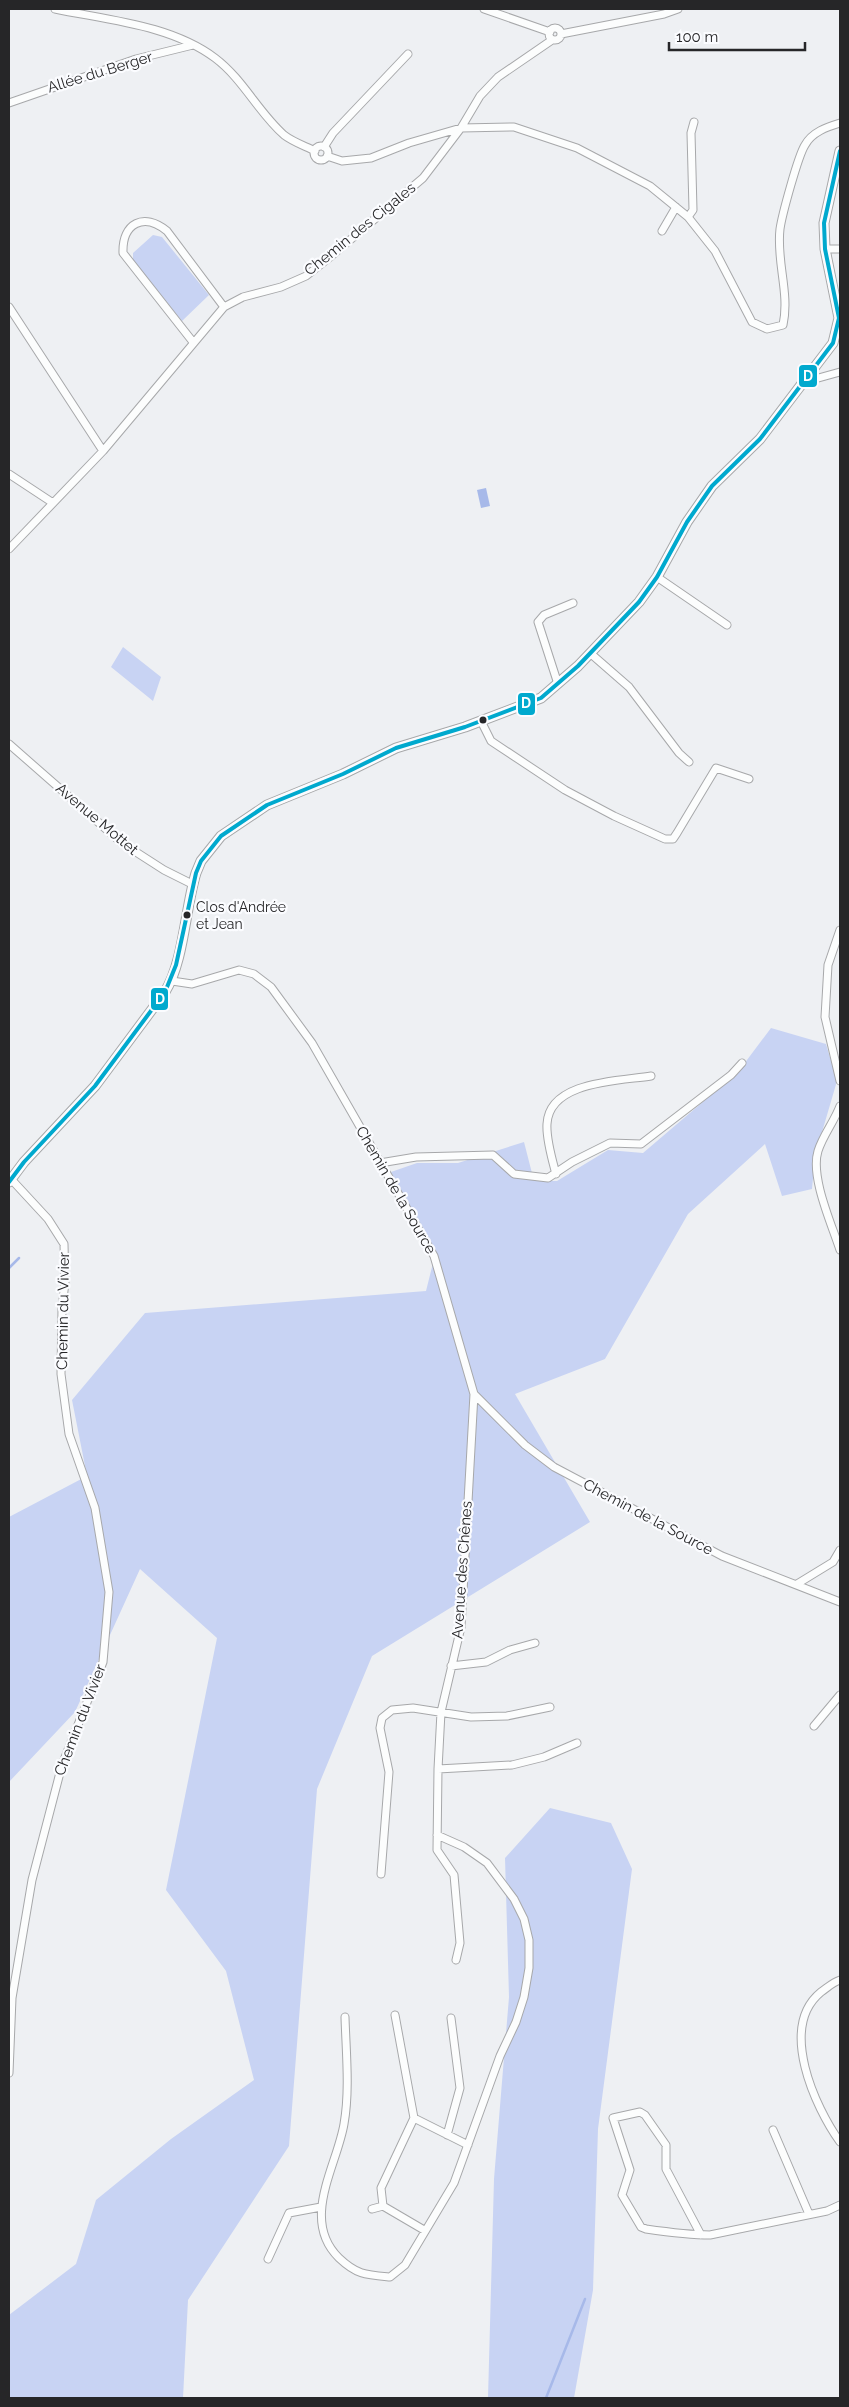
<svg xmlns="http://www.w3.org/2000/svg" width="849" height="2407" viewBox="0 0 849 2407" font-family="Raleway,sans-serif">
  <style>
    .green { fill: #c8d3f3 }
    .water { fill: #a7b9e9 }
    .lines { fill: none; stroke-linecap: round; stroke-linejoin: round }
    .stream { stroke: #a7b9e9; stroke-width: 2.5 }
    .minor-casing { stroke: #a7a8aa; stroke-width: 9 }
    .tertiary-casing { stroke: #a7a8aa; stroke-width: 11 }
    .minor { stroke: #fcfdfd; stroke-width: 7 }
    .tertiary { stroke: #fcfdfd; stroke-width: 9 }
    .bus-1-casing { stroke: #fbfcff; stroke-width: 8 }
    .bus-1 { stroke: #00a9ce; stroke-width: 4 }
    .bus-dot { fill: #262628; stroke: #fbfcff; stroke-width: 2 }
    .labels { text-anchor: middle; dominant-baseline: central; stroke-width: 4.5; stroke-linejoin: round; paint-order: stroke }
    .bus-label { font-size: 14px; fill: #262628; stroke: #fbfcff; text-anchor: start }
    .street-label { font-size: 15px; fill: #262628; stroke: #fbfcff }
    .line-badge { stroke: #fbfcff; stroke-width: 2 }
    .badge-label { font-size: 14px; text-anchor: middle; font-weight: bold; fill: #fff }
  </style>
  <rect width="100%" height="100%" fill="#eef0f3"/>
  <path class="green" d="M153,235L162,237L209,295L182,321L133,260V253Z
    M123,647L161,677L153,701L111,667Z
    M771,1028L826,1044L837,1081L815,1156L812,1189L782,1196L765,1144L688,1214L605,1359L515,1394L590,1522L372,1656L317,1789L289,2146L188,2300L183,2398H9V2315L76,2264L96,2200L171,2139L254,2080L226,1971L166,1890L217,1638L140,1569L75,1712L9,1782V1517L87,1476L72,1400L145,1313L426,1291L433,1263L391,1172L417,1163H458L524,1142L534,1181H557L608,1150L643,1153L738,1072Z
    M550,1808L611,1823L632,1869L598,2129L593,2290L574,2398H488L494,2179L509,1997L505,1858Z"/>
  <path class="water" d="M486,488L490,506L481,508L477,490Z"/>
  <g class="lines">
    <path class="stream" d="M9,1268L19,1258
      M546,2398L585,2299"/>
    <defs>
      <path id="minor" d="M55,9C108,20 171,25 215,58C243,79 258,112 284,135C293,142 305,146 315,151
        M484,9L550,32
        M549 34a6 6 0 1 1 12 0a6 6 0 1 1-12 0Z
        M561,34L664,14L678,9
        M9,103L136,59L193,45
        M314 153a7 7 0 1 1 14 0a7 7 0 1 1-14 0Z
        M324,147L333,133L408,54
        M327,156L342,161L371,158L409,143L461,128L514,127L577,148L650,186L688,217L715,251L752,322L767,329L783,325C790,293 776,261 780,229C782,215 798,156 805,145C812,132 827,127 840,123
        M688,217L693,210L691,133L694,122
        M662,231L676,207
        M825,249H840
        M9,307L103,451
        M193,342L123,253C122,223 144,212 167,231L224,307
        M804,382L840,372
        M9,474L53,503
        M9,549L103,451L224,307L243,297L281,287L306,276L330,257L423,178L461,128L480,96L498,77L552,40
        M657,577L727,625
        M590,653L629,687L679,753L689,762
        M558,684L538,622L544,615L573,603
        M481,721L491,741L565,790L614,816L665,839H673L677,833L716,768L749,779
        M9,744L122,843L164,870L192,884
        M840,930L828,965L825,1017L840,1081
        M172,981L192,984L239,970L254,974L271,987L312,1043L434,1256L474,1394L525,1445L554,1467L722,1556L840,1602
        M840,1106C834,1122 823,1135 818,1151C810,1177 832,1225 840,1250
        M380,1163L416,1157L493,1155L514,1174L548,1178L572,1162L610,1143L641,1144L731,1075L742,1063
        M556,1174C552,1159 546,1139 547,1124C549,1081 619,1081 651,1076
        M797,1584L833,1562L840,1550
        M451,1666L486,1662L510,1650L535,1643
        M814,1726L840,1695
        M438,1769L512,1765L544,1757L577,1743
        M381,1874L389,1772L380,1728L382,1718L392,1710L413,1708L471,1717L507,1716L550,1707
        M456,1960L460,1943L454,1875L437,1850L438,1769L441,1712L461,1627L474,1394
        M840,1980C833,1982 827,1988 821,1992C778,2027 815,2107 840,2142
        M395,2015L414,2118
        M345,2017C346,2052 350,2090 344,2124C337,2166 300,2220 339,2258C357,2275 366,2275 390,2277L405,2265L454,2183L500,2056L516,2022L524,1997L529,1968V1940L524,1919L514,1899L487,1863L464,1847L437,1835
        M9,2073L12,1998L32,1880L62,1765L103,1662L109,1592L95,1508L69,1434L61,1374L62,1308L65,1282L64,1244L48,1219L11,1179
        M773,2130L809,2214
        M447,2135L460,2088L451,2018
        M372,2209L383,2206
        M424,2230L383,2206L381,2188L414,2118L468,2145
        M701,2235L666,2169V2145L645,2115L640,2112L613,2118L630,2170L622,2195L641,2227L646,2229C667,2232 689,2235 710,2235L827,2211L840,2205
        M268,2259L289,2213L321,2207"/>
      <path id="tertiary" d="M9,1182L24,1162L95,1086L165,992C184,961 185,909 196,873L201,861L221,836L267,805L343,774L396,748L465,727L541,698L578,666L639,602L657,577L687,522L712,486L760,439L833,343L839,318L825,249L824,223L840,151"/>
    </defs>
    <use href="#minor" class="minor-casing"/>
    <use href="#tertiary" class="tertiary-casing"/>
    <use href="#minor" class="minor"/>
    <use href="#tertiary" class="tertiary"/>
    <defs>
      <path id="bus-1" d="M9,1182L24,1162L95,1086L165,992L176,965L196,873L201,861L221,836L267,805L343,774L396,748L465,727L541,698L578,666L639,602L657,577L687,522L712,486L760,439L833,343L839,318L825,249L824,223L840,151"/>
    </defs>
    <use href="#bus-1" class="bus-1-casing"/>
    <use href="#bus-1" class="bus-1"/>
  </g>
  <g class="bus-dot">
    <circle cx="483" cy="720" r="4.5"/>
    <circle cx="187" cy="915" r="4.5"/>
  </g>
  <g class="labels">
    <g class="bus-label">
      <text x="196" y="907">Clos d'Andrée<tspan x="196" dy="17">et Jean</tspan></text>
    </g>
    <g class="street-label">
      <text transform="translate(100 72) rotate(-17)">Allée du Berger</text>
      <text transform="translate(360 229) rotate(-39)">Chemin des Cigales</text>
      <text transform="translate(97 819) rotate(40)">Avenue Mottet</text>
      <text transform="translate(396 1190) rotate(60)">Chemin de la Source</text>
      <text transform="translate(63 1311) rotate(-89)">Chemin du Vivier</text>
      <text transform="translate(648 1517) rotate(28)">Chemin de la Source</text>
      <text transform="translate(462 1570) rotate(-86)">Avenue des Chênes</text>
      <text transform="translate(80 1720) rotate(-69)">Chemin du Vivier</text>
    </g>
  </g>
  <g class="line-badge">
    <rect x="798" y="364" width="20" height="24" rx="5" fill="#00a9ce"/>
    <rect x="517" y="692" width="19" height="24" rx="5" fill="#00a9ce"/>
    <rect x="150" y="987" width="19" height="24" rx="5" fill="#00a9ce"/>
  </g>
  <g class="badge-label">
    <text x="808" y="381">D</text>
    <text x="526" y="708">D</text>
    <text x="160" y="1004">D</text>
  </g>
  <rect width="849" height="2407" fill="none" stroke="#262628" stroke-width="20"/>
  <path d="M669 42v8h136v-8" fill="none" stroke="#262628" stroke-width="2.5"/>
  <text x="676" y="42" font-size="15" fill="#262628" stroke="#fbfcff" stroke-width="4" paint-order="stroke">100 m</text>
</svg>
